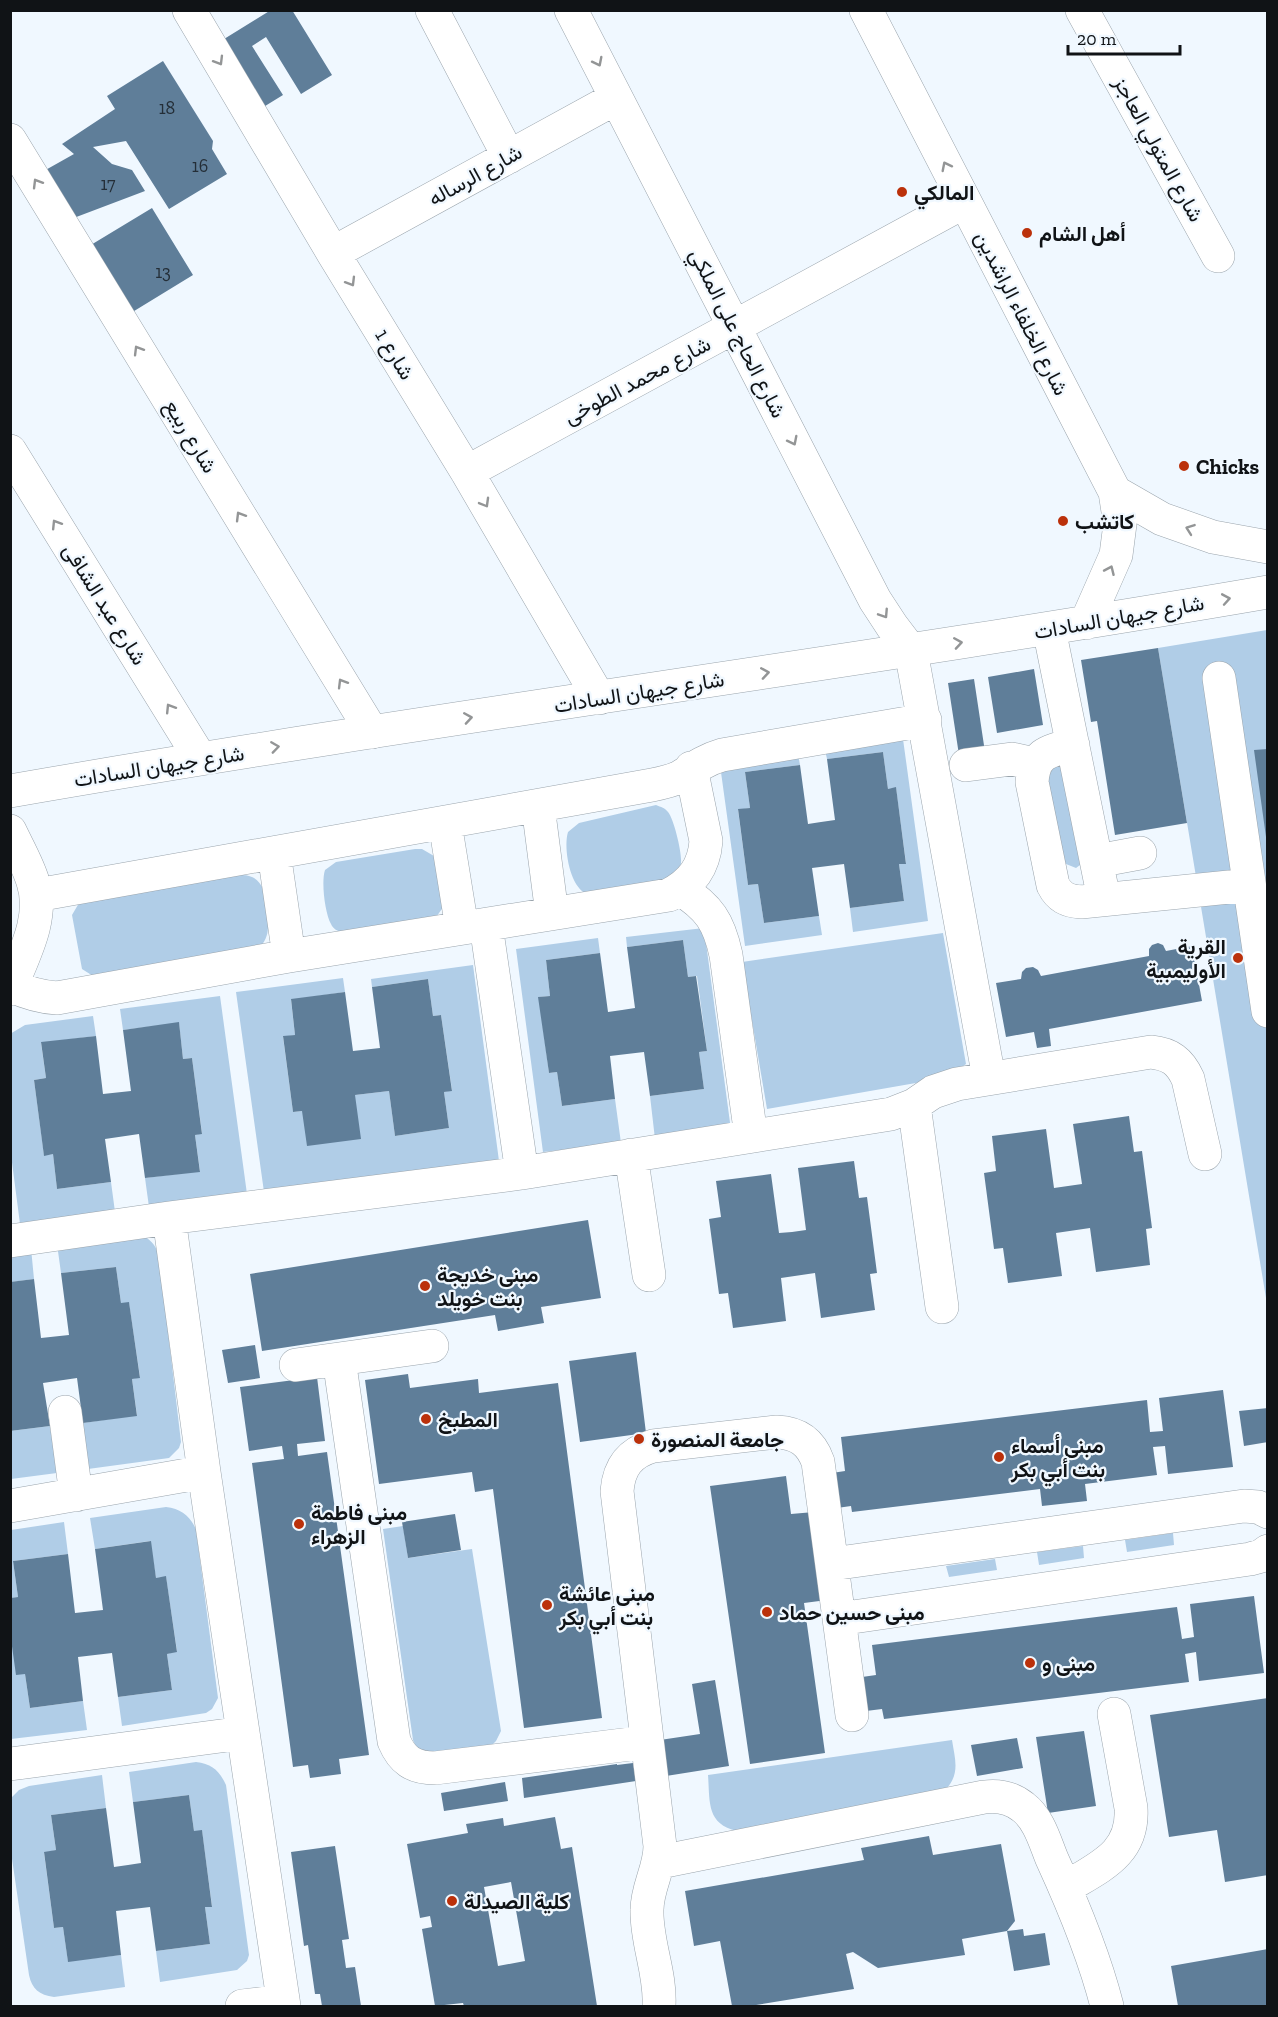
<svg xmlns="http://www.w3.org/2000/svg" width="1278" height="2017" viewBox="0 0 1278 2017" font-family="'Zilla Slab',Vazirmatn,serif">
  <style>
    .green { fill: #b0cde7 }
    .building { fill: #5f7e99; fill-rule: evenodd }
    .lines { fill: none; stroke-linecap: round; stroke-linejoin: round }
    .minor-casing { stroke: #9ba5ad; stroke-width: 34 }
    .major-casing { stroke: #9ba5ad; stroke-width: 34 }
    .minor { stroke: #fff; stroke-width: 33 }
    .major { stroke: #fff; stroke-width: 33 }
    .oneway { stroke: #939596 }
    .poi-dot { fill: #bb310b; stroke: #f0f8ff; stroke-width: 2 }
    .labels { text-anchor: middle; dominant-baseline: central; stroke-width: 4.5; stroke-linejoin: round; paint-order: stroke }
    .number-label { font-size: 18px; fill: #242e37 }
    .street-label { font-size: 21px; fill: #101316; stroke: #f0f8ff }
    .poi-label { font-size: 21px; font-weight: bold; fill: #101316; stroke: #f0f8ff; text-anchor: start }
  </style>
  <rect width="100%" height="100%" fill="#f0f8ff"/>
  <path class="green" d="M1267,630V1304L1158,648Z
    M903,739L928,921L853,932L850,908L904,901L899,864L906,863L896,788L888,789L883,752L827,759L825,750Z
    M798,754L800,765L745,772L750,808L738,810L748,885L758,884L764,923L819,916L822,935L745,946L720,765Z
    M1059,766L1064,769L1080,865L1076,868L1066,864L1064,860L1047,775L1054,767Z
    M656,805C661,807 665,808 668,812C674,819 682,853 681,862C681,869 677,873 672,878L587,894C570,888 563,848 568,832L579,823Z
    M415,849H422L434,856L444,906L434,920L342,933C338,931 333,929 331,924C325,913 321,882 325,870L336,862Z
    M240,875C260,874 265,889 267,907C268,923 271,935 260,947L93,976L82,969L72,915L79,903Z
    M704,928L731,1130L655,1139L650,1096L704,1089L699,1052L707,1051L697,976L688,977L683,940L627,947L626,937Z
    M943,933L966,1064L959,1069L933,1080L767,1109L742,962Z
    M598,938L600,953L546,960L550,996L539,997L549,1073L557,1072L562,1106L615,1099L621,1143L543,1152L516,949Z
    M473,965L499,1161L264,1192L236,992L343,978L345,992L291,1000L295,1035L283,1037L293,1112L302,1111L355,1095L389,1091L395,1136L449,1128L444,1092L452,1090L441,1015L433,1016L428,979L372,987L371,979Z
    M220,996L247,1194L149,1207L145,1178L200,1171L195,1135L202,1133L192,1058L183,1059L179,1023L123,1030L120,1009Z
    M93,1016L96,1036L41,1043L46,1078L34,1080L44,1155L53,1154L57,1189L111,1182L115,1212L20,1224L10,1147V1034L25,1025Z
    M140,1234C150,1239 155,1244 159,1255L181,1442L179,1448L169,1458L88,1469L83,1423L137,1415L132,1379L140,1377L129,1303H121L116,1267L61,1273L57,1244Z
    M31,1248L34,1279L11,1282V1251Z
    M50,1426L57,1473L11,1479L10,1431Z
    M166,1507C181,1509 189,1515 196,1529L218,1698L212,1709L206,1713L122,1726L118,1697L172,1690L167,1654L177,1651L166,1577L156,1578L150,1541L95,1549L90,1518Z
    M64,1522L68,1554L13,1561L18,1597L11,1598V1530Z
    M403,1526L408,1558L472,1549L501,1731L496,1741L492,1745L428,1754L416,1747L413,1740L383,1529Z
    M1173,1533L1174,1545L1127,1552L1125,1540Z
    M1083,1546L1084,1558L1039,1565L1037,1552Z
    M995,1559L997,1570L949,1577L946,1566Z
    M10,1632L25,1674L30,1708L83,1701L87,1730L11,1739Z
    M952,1740C955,1759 960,1773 947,1788L737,1831C706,1824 710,1801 708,1775Z
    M196,1762C212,1764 219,1770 226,1785L249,1955L247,1961L237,1970L160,1982L156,1951L210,1944L205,1907L212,1906L202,1831H194L189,1795L133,1802L129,1772Z
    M102,1775L106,1808L51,1815L56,1850L44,1853L54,1928L63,1927L68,1961L121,1955L125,1987L54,1997C39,1995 32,1989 29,1975L11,1852L10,1799L19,1790L29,1786Z"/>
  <path class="building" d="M271,10H292L332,75L301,94L266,37L252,46L283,95L257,111L216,44Z
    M163,61L213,141L212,149L227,174L169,209L126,141L93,147L112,164L132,170L145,191L71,219L42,172L74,154L62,144L115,109L107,96Z
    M152,208L193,275L108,327L66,260Z
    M1158,648L1187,823L1115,835L1097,721L1091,722L1081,660Z
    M1034,669L1043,725L997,733L988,677Z
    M974,679L985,752L959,755L948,683Z
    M1268,749V837H1266L1254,750Z
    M883,752L888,789L896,787L906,864H899L904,901L850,908L844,864L812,868L819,916L764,923L758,884L748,885L738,809L750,808L745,772L800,765L808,824L821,822L835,820L827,759Z
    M683,940L688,977L696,976L707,1051L699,1052L704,1089L650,1096L644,1052L610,1056L615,1099L562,1106L557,1072L549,1073L538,997L550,996L546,960L600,953L608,1012L622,1010L635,1008L627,947Z
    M1158,943L1163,945L1166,951L1192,946L1202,1001L1049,1029L1051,1046L1037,1048L1034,1032L1006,1037L996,983L1021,979L1022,972L1026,968L1033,967L1038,970L1041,976L1149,956V949L1152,945Z
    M428,979L433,1016L441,1015L452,1091L444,1092L449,1128L395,1136L389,1091L355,1095L361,1139L307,1146L302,1111L293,1112L283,1036L295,1035L291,999L345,992L353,1051L380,1048L372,987Z
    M179,1022L183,1059L192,1058L202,1134L195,1135L200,1172L145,1178L139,1134L105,1139L111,1182L57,1189L53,1154L44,1156L34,1080L46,1078L41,1042L96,1036L103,1094L131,1091L123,1030Z
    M1129,1116L1134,1152L1142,1151L1152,1228L1146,1229L1150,1265L1096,1272L1090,1228L1056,1233L1062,1276L1008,1283L1003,1248L994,1249L984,1173L996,1171L992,1136L1046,1129L1054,1188L1082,1184L1073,1124Z
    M854,1161L859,1198L867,1197L877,1273L870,1274L875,1310L821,1318L815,1273L781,1278L786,1321L733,1328L728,1293L719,1294L709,1219L721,1217L716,1181L771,1174L779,1233L792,1232L806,1230L798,1168Z
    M588,1220L601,1298L541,1307L544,1323L498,1331L495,1315L262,1351L250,1274Z
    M116,1267L121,1303L129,1302L140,1378L132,1379L137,1416L83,1423L77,1378L43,1383L50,1426L10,1431V1282L34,1279L41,1338L69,1335L61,1273Z
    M255,1345L260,1378L228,1383L222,1350Z
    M636,1352L646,1433L580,1442L569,1361Z
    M408,1374L410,1388L478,1379L479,1393L558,1383L602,1718L524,1728L493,1489L475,1492L472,1472L379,1484L365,1380Z
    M317,1377L325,1441L297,1444L298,1456L327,1452L369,1755L339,1759L341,1774L310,1778L308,1765L293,1767L252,1463L284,1459L282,1446L249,1451L240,1387Z
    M1223,1390L1233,1467L1168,1474L1165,1446L1153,1447L1157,1475L1085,1484L1087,1501L1042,1506L1040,1489L852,1512L851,1506L837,1508L832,1473L845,1471L841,1437L1147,1400L1150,1432L1163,1431L1159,1398Z
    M1268,1408V1442L1244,1446L1239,1411Z
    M786,1476L791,1514L814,1512L827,1600L804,1603L825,1753L750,1764L710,1486Z
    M455,1514L461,1550L408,1558L402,1522Z
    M151,1541L156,1578L166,1576L177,1652L167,1654L172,1690L118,1697L112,1653L78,1657L83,1701L30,1708L25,1674L16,1675L10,1632V1598L18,1597L13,1561L68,1554L75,1613L103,1610L95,1549Z
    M1254,1596L1264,1673L1199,1681L1196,1652L1185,1654L1189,1682L884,1719L882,1709L866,1711L862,1677L876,1675L872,1645L1177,1607L1182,1639L1194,1637L1190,1604Z
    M715,1680L729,1766L666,1776L660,1740L700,1734L692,1684Z
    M1268,1698V1875L1225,1882L1217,1830L1169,1837L1150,1715Z
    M1084,1731L1096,1806L1048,1813L1036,1737Z
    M1017,1738L1023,1768L977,1776L971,1745Z
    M633,1763L636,1781L524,1798L522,1778L617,1764V1765Z
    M505,1782L508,1801L444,1811L441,1793Z
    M189,1795L194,1831L202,1830L212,1907H205L210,1944L156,1951L150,1907L116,1911L121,1955L68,1962L63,1927L54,1928L44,1852L56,1850L51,1815L106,1808L114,1867L128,1865L141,1863L133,1802Z
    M555,1817L561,1849L572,1847L597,2006H464L463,2003L435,2006L422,1929L432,1927L430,1916L420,1918L407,1844L468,1833L466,1824L503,1818L504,1826ZM511,1882L525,1961L498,1966L484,1887Z
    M929,1836L933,1855L1001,1844L1015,1921L1007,1931L1023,1929L1024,1936L1045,1933L1050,1965L1014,1971L1007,1931L962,1939L965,1955L878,1968L853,1952L846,1954L854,1989L750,2006H732L720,1941L694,1946L685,1891L864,1860L861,1848Z
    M335,1846L349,1939L342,1940L346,1968L355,1967L361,2006H322L320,1994H315L308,1945L304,1946L291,1852Z
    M1268,1949V2006H1178L1171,1966Z"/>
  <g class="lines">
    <defs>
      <path id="minor" d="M189,10L333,253L467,472L599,698
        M432,10L509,157
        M571,10L875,600L892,626L911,651L989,1078
        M1082,10L1218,256
        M10,140L372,732
        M333,253L616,98
        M10,451L200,758
        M467,472L964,202
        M1049,629L1104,899
        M1219,678L1268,1011
        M1073,745C1048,751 1034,753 1032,782L1053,885C1059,897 1067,901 1081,902L1249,885
        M966,765L1012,759L1035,764
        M538,806L552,914
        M445,823L462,928
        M10,831C18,848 28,865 33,882C45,918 23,956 10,989
        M274,853L289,956
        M1097,861L1140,853
        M680,889C709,907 719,922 726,955L751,1136
        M37,895L652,785C662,783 671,781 680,777C694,768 705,760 722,755L925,720
        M486,925L522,1173
        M12,986C27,993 40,997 57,998L289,956L669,895C692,883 704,867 706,841L691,768
        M914,1105L942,1307
        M631,1155L649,1275
        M169,1218L204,1472L284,2006
        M10,1241L169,1218L522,1173L891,1114L914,1105L933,1092L957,1084L1151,1052C1170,1054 1180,1061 1188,1079L1205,1154
        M339,1359L394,1741C402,1760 413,1768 435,1768L647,1742
        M296,1365L432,1346
        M65,1412L76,1495
        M10,1506L204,1472
        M832,1564L1244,1506L1258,1507L1268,1512
        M839,1619L1250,1559L1261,1556L1268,1551
        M10,1764L243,1733
        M660,1862L984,1797C999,1795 1012,1798 1023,1807C1039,1819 1045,1842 1052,1859C1074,1907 1094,1955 1107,2006
        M1065,1888C1099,1867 1134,1854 1131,1808L1114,1714
        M242,2006L283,2001
        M659,2006C661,1973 646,1942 647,1910C647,1887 660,1869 660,1846L617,1491C619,1467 629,1453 653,1446L777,1432C798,1433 811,1442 818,1462L852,1715"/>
      <path id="major" d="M866,10L1115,492L1120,524L1116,555L1086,623
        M1115,492L1162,519L1213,537L1268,547
        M10,791C429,718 849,664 1268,592"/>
    </defs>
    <use href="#minor" class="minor-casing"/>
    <use href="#major" class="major-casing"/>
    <use href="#minor" class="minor"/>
    <use href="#major" class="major"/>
  </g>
  <defs><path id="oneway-chevron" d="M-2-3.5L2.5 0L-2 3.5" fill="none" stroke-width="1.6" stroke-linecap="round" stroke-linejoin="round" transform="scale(1.5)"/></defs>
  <g class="oneway">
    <use href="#oneway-chevron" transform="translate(219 61) rotate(59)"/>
    <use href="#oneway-chevron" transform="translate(598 62) rotate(63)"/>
    <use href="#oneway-chevron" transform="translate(946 166) rotate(-117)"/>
    <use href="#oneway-chevron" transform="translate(37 183) rotate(-121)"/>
    <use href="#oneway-chevron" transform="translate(351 282) rotate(59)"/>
    <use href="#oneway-chevron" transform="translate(138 350) rotate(-121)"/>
    <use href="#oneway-chevron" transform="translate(793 441) rotate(63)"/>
    <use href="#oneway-chevron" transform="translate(485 503) rotate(60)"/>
    <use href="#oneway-chevron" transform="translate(240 516) rotate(-121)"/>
    <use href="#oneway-chevron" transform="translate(56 524) rotate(-122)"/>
    <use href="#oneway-chevron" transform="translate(1190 529) rotate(-160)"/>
    <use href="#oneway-chevron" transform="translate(1110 570) rotate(-66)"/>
    <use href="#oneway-chevron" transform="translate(1226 599) rotate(-10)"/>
    <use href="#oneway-chevron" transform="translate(884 614) rotate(57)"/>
    <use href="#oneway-chevron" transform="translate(958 643) rotate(-9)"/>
    <use href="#oneway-chevron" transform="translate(765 673) rotate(-9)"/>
    <use href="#oneway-chevron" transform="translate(342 683) rotate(-121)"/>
    <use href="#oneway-chevron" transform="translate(170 708) rotate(-122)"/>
    <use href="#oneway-chevron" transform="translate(468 718) rotate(-9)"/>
    <use href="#oneway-chevron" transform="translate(275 747) rotate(-8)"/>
  </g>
  <g class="poi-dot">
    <circle cx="902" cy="192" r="6"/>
    <circle cx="1027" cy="233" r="6"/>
    <circle cx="1184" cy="466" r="6"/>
    <circle cx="1063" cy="521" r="6"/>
    <circle cx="1238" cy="958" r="6"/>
    <circle cx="425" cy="1286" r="6"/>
    <circle cx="426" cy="1419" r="6"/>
    <circle cx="639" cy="1439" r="6"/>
    <circle cx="999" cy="1457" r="6"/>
    <circle cx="299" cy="1524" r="6"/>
    <circle cx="547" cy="1605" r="6"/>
    <circle cx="767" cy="1612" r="6"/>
    <circle cx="1030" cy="1663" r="6"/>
    <circle cx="452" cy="1901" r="6"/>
  </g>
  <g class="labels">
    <g class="number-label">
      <text x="167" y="108">18</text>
      <text x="200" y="166">16</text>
      <text x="108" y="184">17</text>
      <text x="163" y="272">13</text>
    </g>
    <g class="street-label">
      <text transform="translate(1159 149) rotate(61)">شارع المتولي العاجز</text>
      <text transform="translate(475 175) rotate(-29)">شارع الرساله</text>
      <text transform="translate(1022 313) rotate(63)">شارع الخلفاء الراشدين</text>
      <text transform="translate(738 333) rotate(63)">شارع الحاج على الملكي</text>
      <text transform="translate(395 354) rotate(59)">شارع 1</text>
      <text transform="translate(637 380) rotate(-28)">شارع محمد الطوخى</text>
      <text transform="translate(191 436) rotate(59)">شارع ربيع</text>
      <text transform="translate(105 604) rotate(58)">شارع عبد الشافى</text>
      <text transform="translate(1119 617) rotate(-10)">شارع جيهان السادات</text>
      <text transform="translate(639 692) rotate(-9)">شارع جيهان السادات</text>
      <text transform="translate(159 766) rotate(-9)">شارع جيهان السادات</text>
    </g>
    <g class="poi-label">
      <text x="914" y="192">المالكي</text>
      <text x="1039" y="233">أهل الشام</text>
      <text x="1196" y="466">Chicks</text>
      <text x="1075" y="521">كاتشب</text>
      <text x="1226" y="946" text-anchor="end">القرية<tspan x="1226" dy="24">الأوليمبية</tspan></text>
      <text x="437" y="1274">مبنى خديجة<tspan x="437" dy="24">بنت خويلد</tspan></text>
      <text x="438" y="1419">المطبخ</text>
      <text x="651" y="1439">جامعة المنصورة</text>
      <text x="1011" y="1445">مبنى أسماء<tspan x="1011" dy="24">بنت أبي بكر</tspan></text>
      <text x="311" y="1512">مبنى فاطمة<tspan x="311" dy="24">الزهراء</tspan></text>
      <text x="559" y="1593">مبنى عائشة<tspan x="559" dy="24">بنت أبي بكر</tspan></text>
      <text x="779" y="1612">مبنى حسين حماد</text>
      <text x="1042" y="1663">مبنى و</text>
      <text x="464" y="1901">كلية الصيدلة</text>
    </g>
  </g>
  <rect width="1278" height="2017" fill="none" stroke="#101316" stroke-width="24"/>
  <path d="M1068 45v9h112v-9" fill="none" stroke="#101316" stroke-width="3"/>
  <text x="1077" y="45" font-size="18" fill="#101316" stroke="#f0f8ff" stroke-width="4.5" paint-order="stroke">20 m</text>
</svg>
